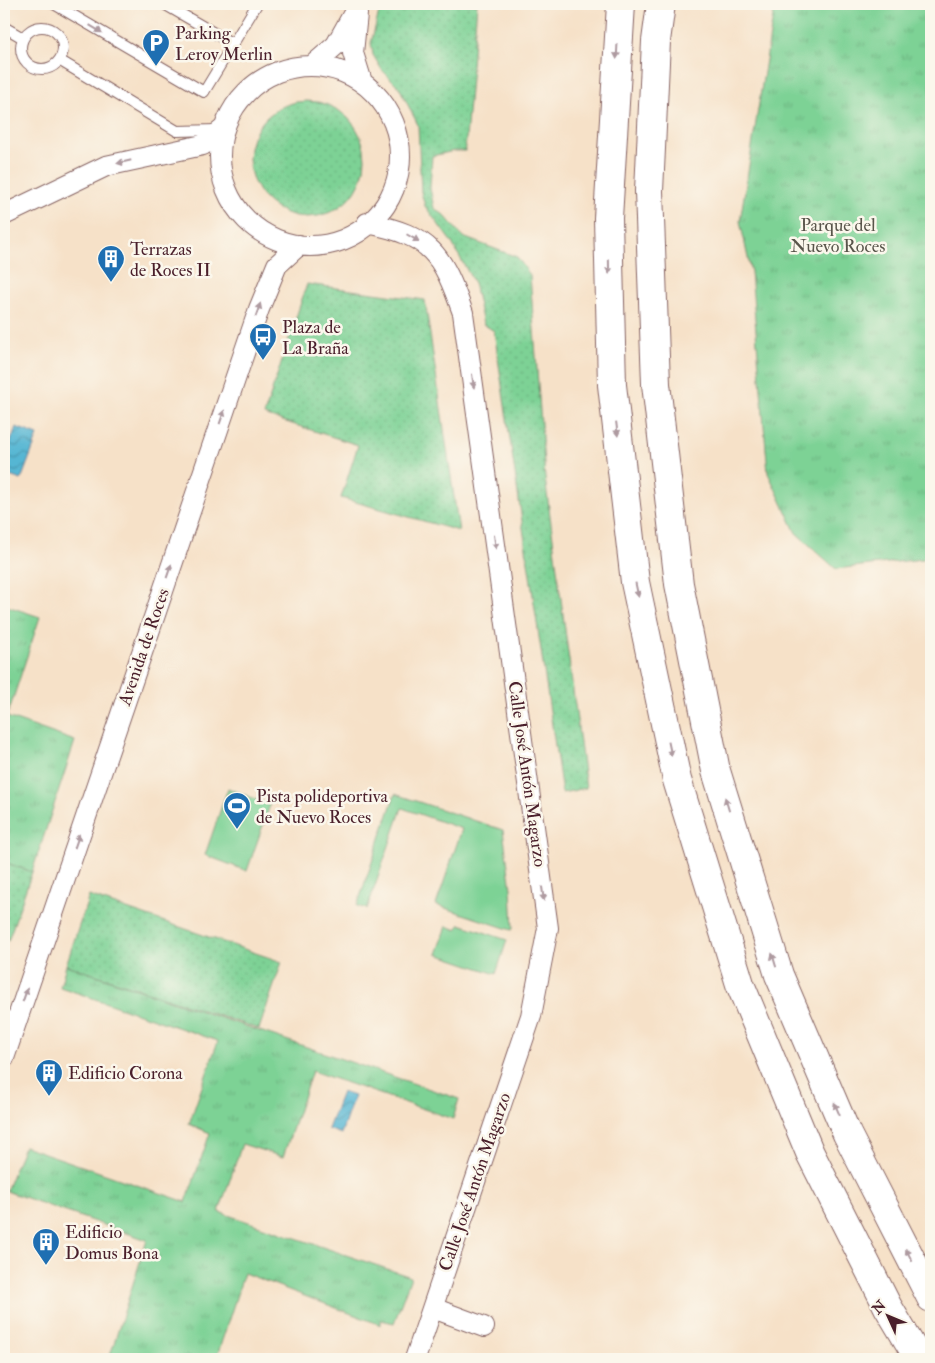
<svg xmlns="http://www.w3.org/2000/svg" width="935" height="1363" viewBox="0 0 935 1363" font-family="'IM FELL Double Pica',serif">
  <style>
    .grass { fill: url(#grass-dots); stroke: #647860 }
    .park { fill: url(#park-tufts); stroke: #647860 }
    .garden { fill: #7dd295; stroke: #647860 }
    .water { fill: url(#water-waves); stroke: #4f6a7f }
    .lines { fill: none; stroke-linecap: round; stroke-linejoin: round }
    .lane-casing { stroke: #866362; stroke-width: 12 }
    .street-casing { stroke: #866362; stroke-width: 22 }
    .highway-casing { stroke: #866362; stroke-width: 30 }
    .lane { stroke: #fff; stroke-width: 10 }
    .street { stroke: #fff; stroke-width: 20 }
    .highway { stroke: #fff; stroke-width: 28 }
    .oneway { fill: #ae9aa0 }
    .labels { text-anchor: middle; dominant-baseline: central; stroke-width: 5; stroke-linejoin: round; paint-order: stroke }
    .poi-label { font-size: 18px; fill: #4a1f2b; stroke: #fbf7ec; text-anchor: start }
    .park-label { font-size: 18px; fill: #59554b; stroke: #fbf7ec }
    .street-label { font-size: 18px; fill: #4a1f2b; stroke: #fbf7ec }
  </style>
  <defs>
    <pattern id="grass-dots" width="8" height="8" patternUnits="userSpaceOnUse" patternTransform="scale(1.25)"><rect width="8" height="8" fill="#7dd295"/><path d="M2 2h.1M6 6h.1" fill="none" stroke="#6eb481" stroke-width="1.8" stroke-linecap="round"/></pattern>
    <pattern id="park-tufts" width="24" height="20" patternUnits="userSpaceOnUse" patternTransform="scale(1.25)"><rect width="24" height="20" fill="#7dd295"/><path d="M3 7l-1-3M5 7V3M7 7l1-3M15 17l-1-3M17 17v-4M19 17l1-3" fill="none" stroke="#6eb481"/></pattern>
    <pattern id="water-waves" width="16" height="10" patternUnits="userSpaceOnUse" patternTransform="scale(1.25)"><rect width="16" height="10" fill="#54b6d3"/><path d="M0 5q4-4 8 0t8 0" fill="none" stroke="#4893ab"/></pattern>
  </defs>
  <rect width="100%" height="100%" fill="#fbf7ec"/>
  <filter id="ink" filterUnits="userSpaceOnUse"><feTurbulence type="fractalNoise" baseFrequency=".02" numOctaves="2"/><feDisplacementMap in="SourceGraphic" scale="10" xChannelSelector="R" yChannelSelector="G"/><feConvolveMatrix kernelMatrix="1 2 1 2 8 2 1 2 1" color-interpolation-filters="sRGB"/></filter>
  <filter id="wash" filterUnits="userSpaceOnUse"><feTurbulence type="fractalNoise" baseFrequency=".0096" numOctaves="4" result="noise"/><feDisplacementMap in="SourceGraphic" scale="20" xChannelSelector="R" yChannelSelector="G"/><feGaussianBlur stdDeviation="1.12" result="paint"/><feColorMatrix in="noise" values="0 0 0 0 0 0 0 0 0 0 0 0 0 0 0 0 0 1.4 0 .05"/><feComposite in="paint" operator="in"/></filter>
  <g filter="url(#wash)">
    <rect width="100%" height="100%" fill="#f6e1c8"/>
    <path class="grass" d="M393,4H477L465,151H454L432,156L430,188L434,208L444,215L463,237L517,257L530,275L545,478L586,788L562,793L494,331L483,324L474,283L452,243L425,206L421,192L418,125L399,87L382,70L373,55L371,43L380,8Z
      M249 159a58 58 0 1 1 116 0a58 58 0 1 1-116 0Z
      M307,284L425,300L459,531L341,498L358,445L264,415Z
      M4,862L32,872L8,941L4,940Z
      M89,896L282,962L259,1029L66,965Z"/>
    <path class="park" d="M775,4H931V558L836,569L796,533L768,473L751,272L740,221Z
      M4,605L40,617L7,717L75,741L32,872L4,862Z
      M66,965L459,1099L453,1119L312,1071L283,1157L242,1144L219,1212L411,1277L394,1323L381,1320V1325L244,1273L216,1359H109L147,1240L6,1191L24,1146L186,1202L210,1133L189,1124L218,1041L60,987Z"/>
    <path class="garden" d="M228,788L270,805L247,871L205,855Z
      M395,794L503,830L511,889L513,929L511,930L436,905L462,829L402,808L367,909L357,906Z
      M460,924L507,940L496,974L437,954L447,926L457,930Z"/>
    <path class="water" d="M16,427L38,435L21,480L4,474V460Z
      M342,1092L354,1096L341,1134L328,1129Z"/>
  </g>
  <g filter="url(#ink)">
    <g class="lines">
      <defs>
        <path id="lane" d="M54,4L204,92L233,44
          M164,4L233,44L257,4
          M4,27L23,38
          M21 48a21 21 0 1 1 42 0a21 21 0 1 1-42 0Z
          M59,60L177,131L218,130"/>
        <path id="street" d="M357,14L353,53L362,82
          M313,65L336,45L359,4
          M220 156a90 90 0 1 1 180 0a90 90 0 1 1-180 0Z
          M4,215L106,166L203,145L223,129
          M367,223C432,236 442,254 463,313L548,928L531,1016L415,1359
          M4,1058L259,309L277,265L299,245
          M433,1308L484,1327"/>
        <path id="highway" d="M621,4L608,218L612,385L635,582L677,780L740,984L810,1153L888,1307L919,1359
          M661,4L656,41L649,191L656,384L679,584L716,771L779,975L847,1134L931,1298"/>
      </defs>
      <use href="#lane" class="lane-casing"/>
      <use href="#street" class="street-casing"/>
      <use href="#highway" class="highway-casing"/>
      <use href="#lane" class="lane"/>
      <use href="#street" class="street"/>
      <use href="#highway" class="highway"/>
    </g>
    <defs><path id="oneway-solid" d="M-6-.8H1V-3.2L6.5 0L1 3.2V.8H-6Z" transform="scale(1.25)"/></defs>
    <g class="oneway">
      <use href="#oneway-solid" transform="translate(96 29) rotate(31)"/>
      <use href="#oneway-solid" transform="translate(617 52) rotate(93)"/>
      <use href="#oneway-solid" transform="translate(124 162) rotate(167)"/>
      <use href="#oneway-solid" transform="translate(413 238) rotate(30)"/>
      <use href="#oneway-solid" transform="translate(609 267) rotate(89)"/>
      <use href="#oneway-solid" transform="translate(258 310) rotate(-70)"/>
      <use href="#oneway-solid" transform="translate(473 381) rotate(82)"/>
      <use href="#oneway-solid" transform="translate(222 417) rotate(-71)"/>
      <use href="#oneway-solid" transform="translate(617 429) rotate(83)"/>
      <use href="#oneway-solid" transform="translate(495 542) rotate(82)"/>
      <use href="#oneway-solid" transform="translate(169 571) rotate(-71)"/>
      <use href="#oneway-solid" transform="translate(637 590) rotate(78)"/>
      <use href="#oneway-solid" transform="translate(670 749) rotate(78)"/>
      <use href="#oneway-solid" transform="translate(727 804) rotate(-107)"/>
      <use href="#oneway-solid" transform="translate(77 841) rotate(-71)"/>
      <use href="#oneway-solid" transform="translate(543 894) rotate(82)"/>
      <use href="#oneway-solid" transform="translate(774 960) rotate(-107)"/>
      <use href="#oneway-solid" transform="translate(25 995) rotate(-71)"/>
      <use href="#oneway-solid" transform="translate(837 1109) rotate(-113)"/>
      <use href="#oneway-solid" transform="translate(909 1255) rotate(-117)"/>
    </g>
  </g>
  <defs>
    <symbol id="parking-pin" viewBox="-11 -11 22 30"><path d="M0 17L-7.5 6A9.5 9.5 0 1 1 7.5 6Z" fill="#1f6fb2" stroke="#fbf7ec"/><path d="M-3.5-5.5H1a3.5 3.5 0 0 1 0 7H-1V5.5H-3.5ZM-1-3.4V-.6H.8a1.4 1.4 0 0 0 0-2.8Z" fill="#fff"/></symbol>
    <symbol id="building-pin" viewBox="-11 -11 22 30"><path d="M0 17L-7.5 6A9.5 9.5 0 1 1 7.5 6Z" fill="#1f6fb2" stroke="#fbf7ec"/><path d="M-4-6H4V6H1V3H-1V6H-4ZM-2.5-4.3h1.7v1.8h-1.7ZM.8-4.3h1.7v1.8H.8ZM-2.5-1h1.7V.8h-1.7ZM.8-1h1.7V.8H.8Z" fill="#fff"/></symbol>
    <symbol id="bus-pin" viewBox="-11 -11 22 30"><path d="M0 17L-7.5 6A9.5 9.5 0 1 1 7.5 6Z" fill="#1f6fb2" stroke="#fbf7ec"/><path d="M-5-6H5V4H4V6H2V4H-2V6H-4V4H-5ZM-3.5-4V0h7V-4ZM-3.5 1.2v1.5H-2V1.2ZM2 1.2v1.5H3.5V1.2Z" fill="#fff"/></symbol>
    <symbol id="stadium-pin" viewBox="-11 -11 22 30"><path d="M0 17L-7.5 6A9.5 9.5 0 1 1 7.5 6Z" fill="#1f6fb2" stroke="#fbf7ec"/><path d="M0-5a6.5 5 0 1 0 0 10a6.5 5 0 1 0 0-10ZM-3.5-1.8h7v3.6h-7Z" fill="#fff"/></symbol>
  </defs>
  <g fill-rule="evenodd">
    <use href="#parking-pin" x="140" y="27" width="32" height="43"/>
    <use href="#building-pin" x="95" y="243" width="32" height="43"/>
    <use href="#bus-pin" x="247" y="321" width="32" height="43"/>
    <use href="#stadium-pin" x="221" y="790" width="32" height="43"/>
    <use href="#building-pin" x="33" y="1057" width="32" height="43"/>
    <use href="#building-pin" x="30" y="1226" width="32" height="43"/>
  </g>
  <g class="labels">
    <g class="poi-label">
      <text x="175" y="33">Parking<tspan x="175" dy="21">Leroy Merlin</tspan></text>
      <text x="130" y="249">Terrazas<tspan x="130" dy="21">de Roces II</tspan></text>
      <text x="282" y="327">Plaza de<tspan x="282" dy="21">La Braña</tspan></text>
      <text x="256" y="796">Pista polideportiva<tspan x="256" dy="21">de Nuevo Roces</tspan></text>
      <text x="68" y="1073">Edificio Corona</text>
      <text x="65" y="1232">Edificio<tspan x="65" dy="21">Domus Bona</tspan></text>
    </g>
    <g class="park-label">
      <text x="838" y="225">Parque del<tspan x="838" dy="21">Nuevo Roces</tspan></text>
    </g>
    <g class="street-label">
      <text transform="translate(144 647) rotate(-71)">Avenida de Roces</text>
      <text transform="translate(527 774) rotate(82)">Calle José Antón Magarzo</text>
      <text transform="translate(475 1182) rotate(-71)">Calle José Antón Magarzo</text>
    </g>
  </g>
  <rect width="935" height="1363" fill="none" stroke="#fbf7ec" stroke-width="20"/>
  <g transform="translate(888 1316) rotate(314)" stroke="#fbf7ec" stroke-width="4" paint-order="stroke">
  <path d="M0-4L9 19L0 12L-9 19Z" fill="#4a1f2b"/>
  <text y="-8" font-size="14" font-weight="bold" text-anchor="middle" fill="#4a1f2b">N</text>
  </g>
</svg>
